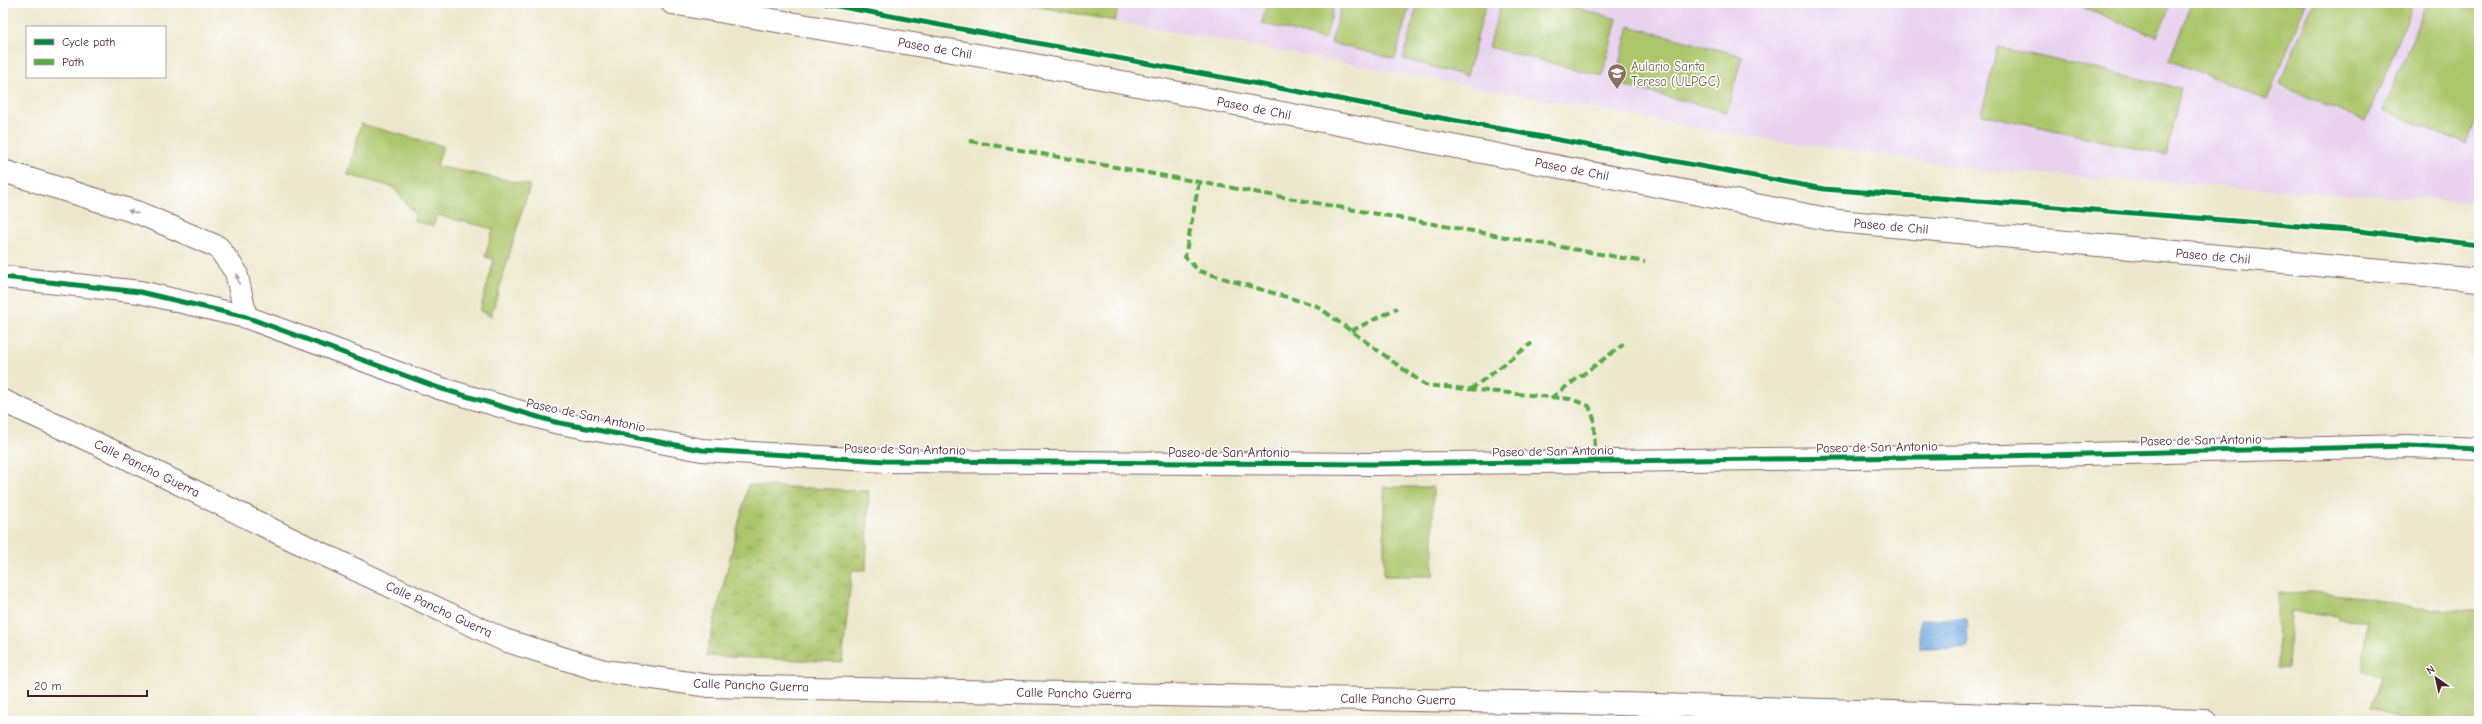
<svg xmlns="http://www.w3.org/2000/svg" width="2482" height="724" viewBox="0 0 2482 724" font-family="'Comic Neue',sans-serif">
  <style>
    .built { fill: #e8d2ee }
    .grass { fill: url(#grass-tufts); stroke: #7b724c }
    .garden { fill: #acc66c; stroke: #7b724c }
    .water { fill: url(#water-rules); stroke: #62688a }
    .lines { fill: none; stroke-linecap: round; stroke-linejoin: round }
    .minor-casing { stroke: #836563; stroke-width: 24 }
    .minor { stroke: #fff; stroke-width: 22 }
    .quiet { stroke: #57aa44; stroke-width: 4; stroke-dasharray: 8 4; stroke-linecap: butt }
    .cycleway-casing { stroke: #fff; stroke-width: 8 }
    .cycleway { stroke: #00873e; stroke-width: 5 }
    .oneway { fill: #ae9aa0 }
    .labels { text-anchor: middle; dominant-baseline: central; stroke-width: 3; stroke-linejoin: round; paint-order: stroke }
    .street-label { font-size: 13px; fill: #4a1f2b; stroke: #fff }
    .education-label { font-size: 13px; fill: #785e54; stroke: #fff; text-anchor: start }
  </style>
  <defs>
    <pattern id="grass-tufts" width="24" height="20" patternUnits="userSpaceOnUse"><rect width="24" height="20" fill="#acc66c"/><path d="M3 7l-1-3M5 7V3M7 7l1-3M15 17l-1-3M17 17v-4M19 17l1-3" fill="none" stroke="#8ea059"/></pattern>
    <pattern id="water-rules" width="6" height="5" patternUnits="userSpaceOnUse"><rect width="6" height="5" fill="#79b2e9"/><path d="M0 2.5h6" fill="none" stroke="#6590bd"/></pattern>
  </defs>
  <rect width="100%" height="100%" fill="#fff"/>
  <filter id="ink" filterUnits="userSpaceOnUse"><feTurbulence type="fractalNoise" baseFrequency=".025" numOctaves="2"/><feDisplacementMap in="SourceGraphic" scale="8" xChannelSelector="R" yChannelSelector="G"/><feConvolveMatrix kernelMatrix="1 2 1 2 8 2 1 2 1" color-interpolation-filters="sRGB"/></filter>
  <filter id="wash" filterUnits="userSpaceOnUse"><feTurbulence type="fractalNoise" baseFrequency=".012" numOctaves="4" result="noise"/><feDisplacementMap in="SourceGraphic" scale="16" xChannelSelector="R" yChannelSelector="G"/><feGaussianBlur stdDeviation="0.9" result="paint"/><feColorMatrix in="noise" values="0 0 0 0 0 0 0 0 0 0 0 0 0 0 0 0 0 1.4 0 .05"/><feComposite in="paint" operator="in"/></filter>
  <g filter="url(#wash)">
    <rect width="100%" height="100%" fill="#ece7cc"/>
    <path class="built" d="M1119,3H2479V203L1992,171L1734,134L1115,21Z"/>
    <path class="grass" d="M1018,3H1119L1115,21Z
      M748,485L869,491L866,570H852L842,662L706,656Z"/>
    <path class="garden" d="M1267,3H1335L1325,40L1262,23Z
      M1342,3H1410L1395,59L1331,43Z
      M1418,3H1486L1467,76L1403,59Z
      M1501,3H1556L1617,19L1602,76L1489,47Z
      M2073,3H2171L2157,37Z
      M2192,3H2306L2267,100L2169,60Z
      M2313,3H2414L2366,121L2279,85Z
      M2427,3H2479V113L2466,144L2383,110Z
      M1629,26L1742,56L1727,112L1614,83Z
      M1997,47L2181,88L2166,155L1982,114Z
      M361,124L443,146L437,166L530,185L491,316L480,311L494,259L485,257L493,229L437,215L433,226L414,221L415,214L393,187L348,175Z
      M1384,487H1433V576H1384Z
      M2313,592L2372,598L2416,609L2479,611V721H2400L2371,706L2381,677L2363,672L2366,621L2339,620V615L2291,612L2288,668L2278,667L2277,593Z"/>
    <path class="water" d="M1920,619H1967L1968,648L1920,649Z"/>
  </g>
  <g filter="url(#ink)">
    <g class="lines">
      <defs>
        <path id="minor" d="M672,3L1029,64L1838,221L2479,280
          M3,171L139,213L218,247L236,272L246,317
          M3,277L140,292L246,317L439,388L555,422L702,450L885,461L1373,464L2002,456L2408,446L2479,449
          M3,401L119,454L291,539L504,640L604,671L710,686L1622,704L2205,721"/>
      </defs>
      <use href="#minor" class="minor-casing"/>
      <use href="#minor" class="minor"/>
      <path class="quiet" d="M970,141L1645,262
        M1199,182L1185,257L1199,271L1317,306L1425,385L1571,399L1589,406L1594,419L1595,461
        M1351,331L1397,308
        M1470,390L1532,343
        M1551,398L1624,344"/>
      <defs>
        <path id="cycleway" d="M821,3L1824,189L2350,230L2479,245
          M3,277L140,292L246,317L439,388L555,422L702,450L885,461L1373,464L2002,456L2408,446L2479,449"/>
      </defs>
      <use href="#cycleway" class="cycleway-casing"/>
      <use href="#cycleway" class="cycleway"/>
    </g>
    <defs><path id="oneway-solid" d="M-6-.8H1V-3.2L6.5 0L1 3.2V.8H-6Z"/></defs>
    <g class="oneway">
      <use href="#oneway-solid" transform="translate(133 212) rotate(-162)"/>
      <use href="#oneway-solid" transform="translate(238 279) rotate(-102)"/>
    </g>
  </g>
  <defs>
    <symbol id="school-pin" viewBox="-11 -11 22 30"><path d="M0 17L-7.5 6A9.5 9.5 0 1 1 7.5 6Z" fill="#8d6e63" stroke="#fff"/><path d="M0-5L7-2L0 1L-7-2ZM-4 1L0 2.5L4 1V4Q0 6-4 4Z" fill="#fff"/></symbol>
  </defs>
  <g fill-rule="evenodd">
    <use href="#school-pin" x="1606" y="62" width="22" height="30"/>
  </g>
  <g class="labels">
    <g class="street-label">
      <text transform="translate(935 48) rotate(10)">Paseo de Chil</text>
      <text transform="translate(1254 108) rotate(11)">Paseo de Chil</text>
      <text transform="translate(1572 169) rotate(11)">Paseo de Chil</text>
      <text transform="translate(1891 226) rotate(5)">Paseo de Chil</text>
      <text transform="translate(2213 256) rotate(5)">Paseo de Chil</text>
      <text transform="translate(586 415) rotate(12)">Paseo de San Antonio</text>
      <text transform="translate(2201 440) rotate(-1)">Paseo de San Antonio</text>
      <text transform="translate(1877 447) rotate(-1)">Paseo de San Antonio</text>
      <text transform="translate(905 449) rotate(1)">Paseo de San Antonio</text>
      <text transform="translate(1553 451) rotate(-1)">Paseo de San Antonio</text>
      <text x="1229" y="452">Paseo de San Antonio</text>
      <text transform="translate(147 468) rotate(26)">Calle Pancho Guerra</text>
      <text transform="translate(439 609) rotate(25)">Calle Pancho Guerra</text>
      <text transform="translate(751 685) rotate(2)">Calle Pancho Guerra</text>
      <text transform="translate(1074 693) rotate(1)">Calle Pancho Guerra</text>
      <text transform="translate(1398 699) rotate(1)">Calle Pancho Guerra</text>
    </g>
    <g class="education-label">
      <text x="1631" y="66">Aulario Santa<tspan x="1631" dy="15">Teresa (ULPGC)</tspan></text>
    </g>
  </g>
  <rect width="2482" height="724" fill="none" stroke="#fff" stroke-width="16"/>
  <rect x="26" y="26" width="140" height="52" fill="#ffffff" stroke="#b7a5aa"/>
  <rect x="34" y="39" width="20" height="6" fill="#00873e" stroke="#b7a5aa"/>
  <text x="62" y="46" font-size="12" fill="#4a1f2b">Cycle path</text>
  <rect x="34" y="59" width="20" height="6" fill="#57aa44" stroke="#b7a5aa"/>
  <text x="62" y="66" font-size="12" fill="#4a1f2b">Path</text>
  <g transform="translate(2436 678) rotate(326)" stroke="#ffffff" stroke-width="3" paint-order="stroke">
  <path d="M0-3L7 15L0 10L-7 15Z" fill="#4a1f2b"/>
  <text y="-6" font-size="11" font-weight="bold" text-anchor="middle" fill="#4a1f2b">N</text>
  </g>
  <path d="M28 690v6h119v-6" fill="none" stroke="#4a1f2b" stroke-width="2"/>
  <text x="34" y="690" font-size="12" fill="#4a1f2b" stroke="#ffffff" stroke-width="3" paint-order="stroke">20 m</text>
</svg>
